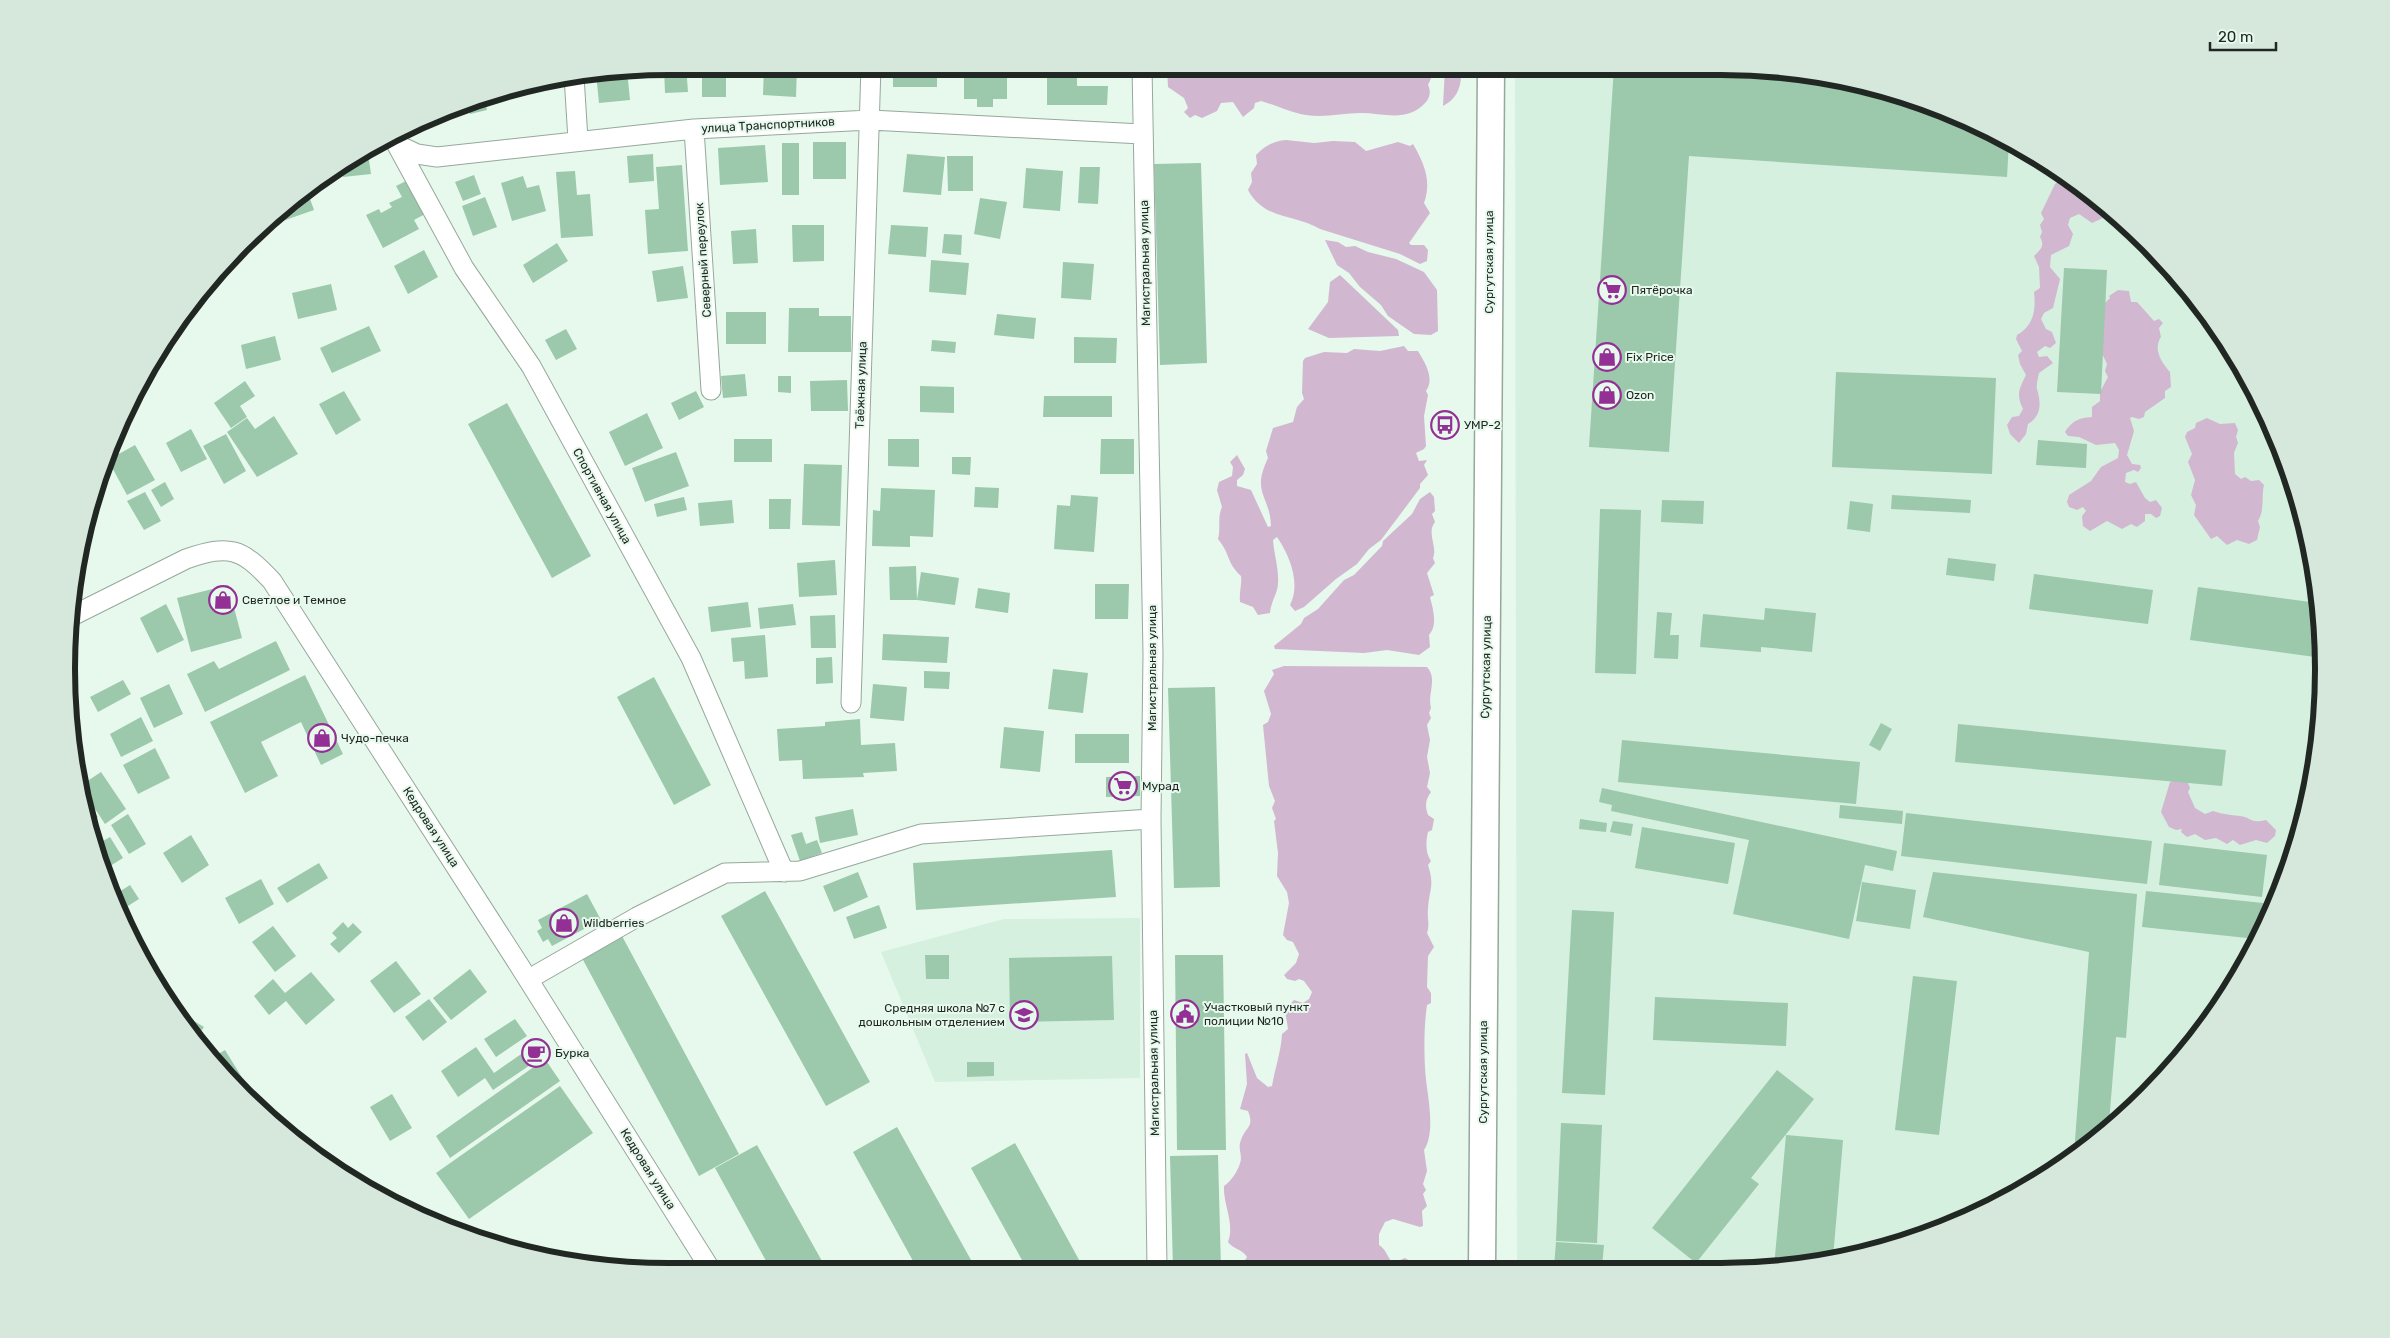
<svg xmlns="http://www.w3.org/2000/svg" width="2390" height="1338" viewBox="0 0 2390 1338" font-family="Rubik,sans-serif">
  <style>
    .built { fill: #d5f0df }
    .green { fill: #d2b7d1 }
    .building { fill: #9cc8ac }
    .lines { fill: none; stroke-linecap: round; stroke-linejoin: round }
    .street-casing { stroke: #96a89c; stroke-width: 21 }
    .secondary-casing { stroke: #96a89c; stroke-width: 29 }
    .street { stroke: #fff; stroke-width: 19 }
    .secondary { stroke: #fff; stroke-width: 26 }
    .labels { text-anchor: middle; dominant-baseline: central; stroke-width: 4; stroke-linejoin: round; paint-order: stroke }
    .street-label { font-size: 12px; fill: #212824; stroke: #e6f9ec }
    .poi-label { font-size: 12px; fill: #212824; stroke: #e6f9ec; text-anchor: start }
    .rim { fill: none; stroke: #212824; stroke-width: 6 }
  </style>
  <rect width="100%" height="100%" fill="#e6f9ec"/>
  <path class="built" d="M1515,67L1760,68L1877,87L2022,147L2118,216L2199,302L2261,402L2303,513L2322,629L2319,747L2292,862L2243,970L2174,1067L2056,1170L1951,1226L1799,1267L1517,1268Z
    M1140,918V1078L935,1082L881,952L1004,919Z"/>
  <path class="green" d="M1167,67H1433L1432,76L1428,85C1431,91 1430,97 1426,102C1407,123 1385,113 1360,113C1343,113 1324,118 1306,115C1291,113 1276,105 1261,101L1255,103L1254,108L1243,117L1233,102L1221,103L1217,111L1202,118L1195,115L1190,118L1184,112L1188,108L1184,98L1168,87Z
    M1445,67H1461C1462,84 1459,98 1443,106Z
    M1286,140L1314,143L1333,141L1355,142L1366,151L1398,142L1410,146L1413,144C1424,163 1432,181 1424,203L1430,213L1409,243L1411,245H1424L1428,250L1427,261L1420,264L1400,254L1320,229C1294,214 1264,220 1248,190L1252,182L1251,173L1257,164L1256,155C1265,146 1273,141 1286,140Z
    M2061,180L2069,184L2073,190L2081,189L2119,216L2112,221L2105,217L2092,223L2079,214L2070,218L2068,225L2073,234L2069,246L2051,255L2050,267L2060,279L2053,308L2044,313L2041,319L2046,329L2052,332L2056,343L2050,348L2045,346L2037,352L2039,357L2047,356L2053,363L2039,373C2038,378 2036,385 2037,389C2041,402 2042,416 2028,424L2026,434L2019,443L2010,434L2007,425L2012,417L2019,416L2023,409C2016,395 2019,389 2026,375L2020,364L2018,355L2022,351L2016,339L2017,335C2034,326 2036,309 2034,292L2040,288L2039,267L2034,256C2041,249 2045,246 2040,237L2042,232L2040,225L2044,219L2041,213L2055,184Z
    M1325,240L1338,242L1346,247L1355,246L1368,252L1396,259L1424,272L1437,290L1438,331L1431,335L1414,334L1388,316L1381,305L1360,287L1349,273L1337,265Z
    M1340,275L1398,330L1399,336L1329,338L1308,329L1328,302L1330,282Z
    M2118,290L2129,291L2131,302H2137L2154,321L2159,319L2163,323L2159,328L2161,337C2153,349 2161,362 2170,372L2171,387L2165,391V398L2145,412L2144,417L2139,419L2132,417L2130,418L2134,431L2127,455L2132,464L2140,465L2141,468L2138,472L2134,470L2126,473L2125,482L2130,484L2136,482L2145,498L2150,502L2156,500L2162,508L2160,516L2156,518L2151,514H2145V521L2137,527L2131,524L2122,529L2107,521L2090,531L2083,526L2082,516L2086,511L2083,507L2077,510L2069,507L2067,502L2069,495L2091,481L2101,467L2118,458L2119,450L2115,443L2096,445L2079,437L2068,436L2065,432C2073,420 2079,418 2092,417V407L2100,401V392L2108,377L2105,371L2107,364L2095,339L2105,303L2110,298L2109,296Z
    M1404,346L1408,351H1418C1425,363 1435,378 1426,391L1428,395L1424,416L1426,446L1424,449L1416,453L1419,461L1427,460L1424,465L1428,475L1420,484V488L1381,540L1369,549L1357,564L1336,579L1304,607L1295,611L1290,605C1301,584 1290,556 1277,537L1273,540C1274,554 1279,569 1278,583C1278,593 1271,601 1270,613L1258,615L1253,607L1240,602C1239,592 1242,585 1241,576C1226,562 1231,555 1218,539C1221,528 1217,518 1222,507L1217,490L1219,482L1232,476L1233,467L1230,462L1237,455L1245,469L1243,475L1237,480V486L1251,490L1268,527L1271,526C1270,495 1251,494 1268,458L1266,451L1273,428L1293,422L1297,407L1304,399L1302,393L1303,361L1305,358L1324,352L1347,353L1354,349L1380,351Z
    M2207,418L2220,424L2235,423L2238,430L2236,437L2238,443L2234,453L2235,474L2241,479L2245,477L2251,481L2259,480L2264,485C2261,498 2265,509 2258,521L2260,527L2257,540L2249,544L2237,540L2227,545L2217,536L2211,539L2194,515L2196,505L2191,495L2195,480L2188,462L2192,454L2185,437L2187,432L2195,428L2196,423Z
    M1430,492L1434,497L1435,511L1432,514L1435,522C1426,533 1438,547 1433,558L1435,563L1427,573L1434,595L1430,597C1433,609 1438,625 1429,635L1430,647L1419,655L1387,650L1364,653L1275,649L1274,646L1301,624L1304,618L1318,609L1344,580L1354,575L1382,546L1383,541L1412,514L1420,499Z
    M1284,666L1427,667C1438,679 1427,694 1431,708L1429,713L1431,718L1427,725L1430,740L1427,757L1430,773L1427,787L1431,792C1425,800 1425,806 1428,815L1434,819L1432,830L1428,832C1426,841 1425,853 1431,861L1428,865C1435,887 1429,889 1428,909C1427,918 1430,925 1427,933L1434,947L1428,956L1427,987L1431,993V1003L1427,1005C1424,1026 1424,1048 1425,1068C1426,1091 1437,1130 1424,1150L1427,1171L1423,1184L1426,1190L1423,1194L1427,1206L1422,1211L1423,1226L1420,1227L1393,1219L1385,1222L1379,1234V1245C1386,1249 1387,1257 1393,1263L1405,1258L1415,1264L1416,1268H1240L1247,1257C1242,1249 1233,1249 1228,1242C1235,1223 1223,1205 1224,1186C1231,1182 1240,1168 1241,1159C1241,1152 1238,1147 1241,1140C1245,1127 1255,1128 1248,1111L1240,1109L1247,1084L1245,1054L1247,1053L1257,1078L1268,1087L1272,1086C1275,1068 1281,1052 1282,1034L1288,1029L1285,1010L1294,1000L1303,1003L1309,999L1312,992L1304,981L1299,979L1295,981L1287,979L1284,975L1296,963L1299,954L1293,942L1287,940L1283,935L1289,903L1287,892L1277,876L1278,853L1274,821L1276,819L1272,808L1275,801L1269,786L1263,725L1268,722L1271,714L1264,691L1274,674L1272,670Z
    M2179,779L2188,783L2190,788L2188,792L2195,808L2205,814L2213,811C2222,814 2230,815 2240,816C2252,817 2249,824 2266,820L2276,830L2275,836L2267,843L2256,840L2240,845L2233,840L2227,844L2216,838L2205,840L2195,834L2187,837L2181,832L2182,829L2176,830L2169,827L2161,812L2170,782Z"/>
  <path class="building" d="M686,66L688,92L665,93L664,67Z
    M702,66H726V97H702Z
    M764,66H797L796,97L763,95Z
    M893,67H937V87H893Z
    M1614,67L1760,68L1877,87L2009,142L2007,177L1689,156L1669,452L1589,447Z
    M627,70L630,100L599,103L596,73Z
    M964,74L1007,75V99H993V107H977V99H964Z
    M1047,77H1077V86H1108L1107,105H1047Z
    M484,96L487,110L470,114L467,102Z
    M813,142H846V179H813Z
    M782,143H799V195H782Z
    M765,145L768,182L720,185L718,148Z
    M367,147L371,174L343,177L341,165Z
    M653,154L654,181L629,183L627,156Z
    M907,154L945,157L941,195L903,192Z
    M947,156H973V191H948Z
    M1201,163L1207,363L1160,365L1154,164Z
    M682,165L688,251L648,254L645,210L659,209L656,167Z
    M1080,167H1100L1098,204L1078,203Z
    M1026,168L1063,171L1060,211L1023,208Z
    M333,170L335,179L312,184Z
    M575,171L577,195L590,194L593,236L561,238L556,172Z
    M474,175L481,194L463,201L455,182Z
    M523,176L527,188L539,185L546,211L512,221L501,183Z
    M410,179L427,213L414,220L419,229L383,248L366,215L379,209L381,213L392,207L389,203L402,197L396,186Z
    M306,188L314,210L274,224L272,219Z
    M485,197L497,227L473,236L462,206Z
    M980,198L1007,202L1000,239L974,234Z
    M792,225H824V261L793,262Z
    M891,225L928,227L926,257L888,254Z
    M756,229L758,263L733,264L731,231Z
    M944,234L962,235L961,255L942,253Z
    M557,243L568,261L533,283L523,265Z
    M424,250L438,277L408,294L394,266Z
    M931,260L969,263L966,295L929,292Z
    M1063,262L1094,264L1091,300L1061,298Z
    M683,266L688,298L657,302L652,271Z
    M2064,268L2107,270L2101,394L2057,392Z
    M331,284L337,310L298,319L292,293Z
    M789,308H819V316H851V352H788Z
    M726,312H766V344H726Z
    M997,314L1036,318L1034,339L994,335Z
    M369,326L381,351L332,373L320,348Z
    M566,329L577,349L556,360L545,340Z
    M275,336L281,360L246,369L241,345Z
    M1074,337L1117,338L1116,363H1074Z
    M932,340L956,342L955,353L931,351Z
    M1836,372L1996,378L1992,474L1832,467Z
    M745,374L747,396L723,398L721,376Z
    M778,376H791V393L778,392Z
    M847,380L848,411H811L810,381Z
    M245,381L255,396L240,406L247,417L231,428L214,403Z
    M920,386L954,387V413L920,412Z
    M344,391L361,420L336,435L319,404Z
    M696,391L704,407L679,420L671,403Z
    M1044,396H1112V417H1043Z
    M507,403L591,556L552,578L468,424Z
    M647,413L663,448L625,466L609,432Z
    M274,416L298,454L257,477L227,432L247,418L255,429Z
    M191,429L207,459L181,472L166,443Z
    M226,434L246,471L224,484L203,446Z
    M734,439H772V462H734Z
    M888,439H919V467L888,466Z
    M1101,439H1134V474H1100Z
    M2038,440L2087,444L2086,468L2036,465Z
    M135,445L155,480L127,495L108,460Z
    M676,452L689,486L645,502L632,468Z
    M952,457H971L970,475L952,474Z
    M804,464L842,465L840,526L802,525Z
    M165,482L174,499L161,507L151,490Z
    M975,487L999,488L998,508L974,507Z
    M881,488L935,490L933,537L910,536V547L872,546L873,510L880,511Z
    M145,492L161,521L144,530L127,501Z
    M1071,495L1098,497L1094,552L1054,549L1057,505L1070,506Z
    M1892,495L1971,500L1970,513L1891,509Z
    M684,497L687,510L657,517L654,504Z
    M769,499H791L790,529H769Z
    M732,500L734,523L700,526L698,503Z
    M1662,500L1704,501L1703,524L1661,522Z
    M1850,501L1873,504L1870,532L1847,529Z
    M1600,509L1641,510L1636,674L1595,673Z
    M1948,558L1996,564L1994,581L1946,575Z
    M835,560L837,595L799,597L797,563Z
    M916,566L917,600H890L889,567Z
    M921,572L959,578L955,605L917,600Z
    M2034,574L2153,590L2148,624L2029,609Z
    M1095,584H1129L1128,619H1095Z
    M228,585L242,638L191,652L177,598Z
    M2198,587L2318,603L2322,629V658L2190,640Z
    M978,588L1010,593L1008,613L975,608Z
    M748,602L751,627L711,632L708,607Z
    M166,604L184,640L157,653L140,618Z
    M793,604L796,625L760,629L758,608Z
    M1765,608L1816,613L1812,652L1761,647V652L1700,647L1703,614L1764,620Z
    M1657,612L1672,613L1670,635H1679L1678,659L1654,658Z
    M835,615L836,648H811L810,616Z
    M883,634L949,637L947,663L882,660Z
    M765,635L768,677L745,679L744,661L733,662L731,638Z
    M276,641L290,670L205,712L187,674L214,661L219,669Z
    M832,657L833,683L816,684V658Z
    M1053,669L1088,673L1083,713L1048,709Z
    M924,671L950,672L949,689L924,688Z
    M305,675L343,754L321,765L301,722L261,742L278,776L245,793L210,722Z
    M654,677L711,785L674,805L617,697Z
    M123,680L131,694L98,712L90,697Z
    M169,684L183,714L154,728L140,698Z
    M873,684L907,687L904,721L870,718Z
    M1215,687L1220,887L1174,888L1168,688Z
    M141,717L153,741L121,757L110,734Z
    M860,719L861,745L895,743L897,771L863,773L864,777L803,779L802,760L779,761L777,729L825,726V722Z
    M1881,723L1892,729L1880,751L1869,745Z
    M1958,724L2226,750L2222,786L1955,762Z
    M1004,727L1044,731L1040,772L1000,768Z
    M1075,734H1129V763H1075Z
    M1622,740L1860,762L1856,804L1618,782Z
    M155,748L170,778L138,794L123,765Z
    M101,772L126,809L105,824L80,786Z
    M1140,776V796L1106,797V777Z
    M1602,788L1897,851L1893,871L1865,865L1849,939L1733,914L1749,840L1611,811L1612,805L1599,802Z
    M84,797L98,817L87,824L82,799Z
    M1840,805L1903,811L1902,824L1839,818Z
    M853,809L858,835L820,843L815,817Z
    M1906,813L2152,841L2147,884L1901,856Z
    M128,814L146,844L129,854L111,825Z
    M1580,819L1607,823L1606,832L1579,829Z
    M1613,821L1633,824L1631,836L1610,832Z
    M1642,827L1735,843L1728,884L1635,868Z
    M802,832L806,844L817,840L822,853L800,861L791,835Z
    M191,835L209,865L182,883L163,853Z
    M110,837L123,858L102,871L94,846Z
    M2164,843L2267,855L2262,897L2159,885Z
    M1112,850L1116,897L916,910L913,863Z
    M319,863L328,878L287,903L277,888Z
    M858,872L868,897L834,912L823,886Z
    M1933,872L2137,894L2126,1038L2116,1037L2109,1123L2074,1154L2089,952L1923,917Z
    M261,879L274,904L239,924L225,898Z
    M1862,882L1916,890L1910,929L1856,921Z
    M130,885L139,899L120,911L111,897Z
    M765,891L870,1082L826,1106L721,916Z
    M2146,891L2273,904L2257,939L2142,927Z
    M587,894L601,920L552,946L548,939L543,942L537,931L542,928L538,920Z
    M879,905L887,928L854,939L846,917Z
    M1572,910L1614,912L1605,1095L1562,1093Z
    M343,922L348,928L353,923L362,932L339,953L330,944L337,938L332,933Z
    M273,926L296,956L275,972L252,942Z
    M622,936L739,1154L699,1176L582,958Z
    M925,955H949V979H926Z
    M1175,955H1223L1226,1150H1177Z
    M1112,956L1114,1020L1010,1022L1009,958Z
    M396,961L421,994L394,1013L370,981Z
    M470,969L487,992L451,1020L433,998Z
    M311,972L335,1000L306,1025L286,1001L269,1015L254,996L273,979L285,993Z
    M1913,976L1957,981L1939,1135L1895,1130Z
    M1655,997L1788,1003L1786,1046L1653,1040Z
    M429,999L447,1022L423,1041L405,1017Z
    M189,1018L204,1027L195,1040L184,1025Z
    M515,1019L527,1036L496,1057L484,1039Z
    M534,1045L542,1057L493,1090L485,1078L458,1097L441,1071L476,1047L494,1073Z
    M225,1050L261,1108L210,1059Z
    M545,1059L560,1081L450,1158L436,1136Z
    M967,1062H994V1076L967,1077Z
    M1777,1070L1814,1099L1751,1178L1759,1184L1696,1263L1652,1228Z
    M560,1086L593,1133L469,1219L436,1173Z
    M392,1094L412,1128L390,1141L370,1107Z
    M1561,1123L1602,1125L1597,1243L1556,1241Z
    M897,1127L976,1269L918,1270L853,1152Z
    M1786,1135L1843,1140L1833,1258L1799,1267H1774Z
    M1015,1143L1084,1269H1027L971,1168Z
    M757,1145L827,1270H771L715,1168Z
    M1218,1155L1221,1269H1173L1170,1156Z
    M1556,1242L1604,1245L1602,1267H1554Z"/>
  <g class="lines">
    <defs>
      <path id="street" d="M1142,67L1153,654L1151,819L1157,1269
        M574,76L578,140
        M694,129L711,390
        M392,136L464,268L531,366L691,658L784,872
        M398,145L417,154L437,157L694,129L870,120L1142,134
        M70,617L186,559C230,544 241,548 272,581L519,965L711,1270
        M851,703L871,66
        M529,979L637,917L725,873L800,871L921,834L1151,819"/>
      <path id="secondary" d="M1482,1268L1491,67"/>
    </defs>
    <use href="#street" class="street-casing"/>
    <use href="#secondary" class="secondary-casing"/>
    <use href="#street" class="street"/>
    <use href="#secondary" class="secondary"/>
  </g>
  <defs>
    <symbol id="supermarket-ring" viewBox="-11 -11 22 22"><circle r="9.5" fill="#e6f9ec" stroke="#932f95" stroke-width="1.5"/><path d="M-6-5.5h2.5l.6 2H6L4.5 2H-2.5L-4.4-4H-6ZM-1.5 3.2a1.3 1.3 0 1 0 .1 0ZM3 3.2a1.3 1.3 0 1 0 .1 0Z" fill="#932f95"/></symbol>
    <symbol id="shop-ring" viewBox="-11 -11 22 22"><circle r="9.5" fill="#e6f9ec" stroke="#932f95" stroke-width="1.5"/><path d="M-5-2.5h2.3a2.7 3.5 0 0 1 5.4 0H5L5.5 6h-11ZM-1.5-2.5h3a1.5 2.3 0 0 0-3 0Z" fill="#932f95"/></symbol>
    <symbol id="bus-ring" viewBox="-11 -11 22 22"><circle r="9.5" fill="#e6f9ec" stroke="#932f95" stroke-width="1.5"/><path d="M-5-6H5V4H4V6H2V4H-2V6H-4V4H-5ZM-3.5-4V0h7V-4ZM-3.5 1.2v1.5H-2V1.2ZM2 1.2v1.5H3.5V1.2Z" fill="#932f95"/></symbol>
    <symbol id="civic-ring" viewBox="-11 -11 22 22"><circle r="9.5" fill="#e6f9ec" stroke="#932f95" stroke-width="1.5"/><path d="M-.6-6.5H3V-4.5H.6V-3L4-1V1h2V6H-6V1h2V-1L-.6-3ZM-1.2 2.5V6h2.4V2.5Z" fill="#932f95"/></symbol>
    <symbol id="school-ring" viewBox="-11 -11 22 22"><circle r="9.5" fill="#e6f9ec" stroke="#932f95" stroke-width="1.5"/><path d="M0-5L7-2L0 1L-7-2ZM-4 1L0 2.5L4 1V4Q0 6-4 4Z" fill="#932f95"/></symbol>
    <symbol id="cafe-ring" viewBox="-11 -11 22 22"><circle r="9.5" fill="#e6f9ec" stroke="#932f95" stroke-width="1.5"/><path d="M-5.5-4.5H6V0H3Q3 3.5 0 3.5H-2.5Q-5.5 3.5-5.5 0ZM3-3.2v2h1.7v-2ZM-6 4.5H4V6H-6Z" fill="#932f95"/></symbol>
  </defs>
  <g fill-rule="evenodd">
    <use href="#supermarket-ring" x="1596" y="274" width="32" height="32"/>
    <use href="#shop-ring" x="1591" y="341" width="32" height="32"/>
    <use href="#shop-ring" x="1591" y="379" width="32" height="32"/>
    <use href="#bus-ring" x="1429" y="409" width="32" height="32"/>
    <use href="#shop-ring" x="207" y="584" width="32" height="32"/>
    <use href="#shop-ring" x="306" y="722" width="32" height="32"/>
    <use href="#supermarket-ring" x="1107" y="770" width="32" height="32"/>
    <use href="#shop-ring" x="548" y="907" width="32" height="32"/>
    <use href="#civic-ring" x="1169" y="998" width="32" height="32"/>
    <use href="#school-ring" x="1008" y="999" width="32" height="32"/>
    <use href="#cafe-ring" x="520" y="1037" width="32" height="32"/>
  </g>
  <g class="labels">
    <g class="street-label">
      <text transform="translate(768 125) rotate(-3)">улица Транспортников</text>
      <text transform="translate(703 260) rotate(-94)">Северный переулок</text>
      <text transform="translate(1489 262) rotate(-90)">Сургутская улица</text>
      <text transform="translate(1145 263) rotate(-91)">Магистральная улица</text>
      <text transform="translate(861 385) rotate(-88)">Таёжная улица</text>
      <text transform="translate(602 496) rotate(61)">Спортивная улица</text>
      <text transform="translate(1486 667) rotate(-89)">Сургутская улица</text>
      <text transform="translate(1152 668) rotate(-90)">Магистральная улица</text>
      <text transform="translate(431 827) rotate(57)">Кедровая улица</text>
      <text transform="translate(1483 1072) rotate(-90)">Сургутская улица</text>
      <text transform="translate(1154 1073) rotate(-91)">Магистральная улица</text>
      <text transform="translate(648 1169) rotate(58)">Кедровая улица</text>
    </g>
    <g class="poi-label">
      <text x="1631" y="290">Пятёрочка</text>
      <text x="1626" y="357">Fix Price</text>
      <text x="1626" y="395">Ozon</text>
      <text x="1464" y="425">УМР-2</text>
      <text x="242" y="600">Светлое и Темное</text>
      <text x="341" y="738">Чудо-печка</text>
      <text x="1142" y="786">Мурад</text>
      <text x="583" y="923">Wildberries</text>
      <text x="1204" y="1007">Участковый пункт<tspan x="1204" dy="14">полиции №10</tspan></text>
      <text x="1005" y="1008" text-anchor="end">Средняя школа №7 с<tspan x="1005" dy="14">дошкольным отделением</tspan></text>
      <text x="555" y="1053">Бурка</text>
    </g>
  </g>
  <path d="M0 0H2390V1338H0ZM669 75H1721A594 594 0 0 1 2315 669V669A594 594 0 0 1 1721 1263H669A594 594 0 0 1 75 669V669A594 594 0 0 1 669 75Z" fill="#d6e8dc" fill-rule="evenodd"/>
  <path class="rim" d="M669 75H1721A594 594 0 0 1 2315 669V669A594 594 0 0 1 1721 1263H669A594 594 0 0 1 75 669V669A594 594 0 0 1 669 75Z"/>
  <path d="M2210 42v8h66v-8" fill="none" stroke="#212824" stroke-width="2.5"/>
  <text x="2218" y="42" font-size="15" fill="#212824" stroke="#e6f9ec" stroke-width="4" paint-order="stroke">20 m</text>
</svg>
